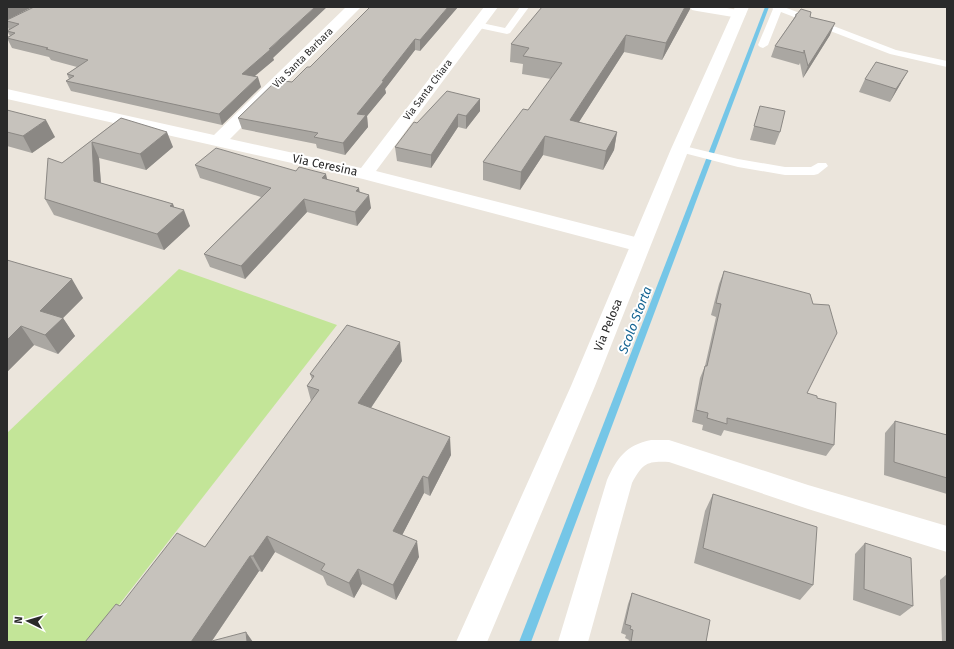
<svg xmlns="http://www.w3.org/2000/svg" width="954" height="649" viewBox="0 0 954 649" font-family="'Fira Sans',sans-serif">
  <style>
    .pitch { fill: #c3e598 }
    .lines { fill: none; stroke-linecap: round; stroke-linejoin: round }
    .stream { fill: #75c6e7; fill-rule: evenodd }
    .lane { fill: #fff; fill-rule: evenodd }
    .street { fill: #fff; fill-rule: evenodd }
    .secondary { fill: #fff; fill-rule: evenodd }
    .wall { fill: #aaa7a2 }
    .shaded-wall { fill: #8b8884 }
    .building { fill: #c6c2bc; stroke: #8b8884 }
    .labels { text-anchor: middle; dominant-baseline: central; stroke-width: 4; stroke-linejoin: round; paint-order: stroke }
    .far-street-label { font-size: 10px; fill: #2a2a2a; stroke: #fff }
    .street-label { font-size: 12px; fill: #2a2a2a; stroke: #fff }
    .water-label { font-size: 13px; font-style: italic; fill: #156492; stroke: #fff }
  </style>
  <rect width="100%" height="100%" fill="#ebe5dc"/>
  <path class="pitch" d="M179,269L337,325L90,642H7V433Z"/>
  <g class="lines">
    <path class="stream" d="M765,7H769L531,642H519Z"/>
    <path class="lane" d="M520,7H529L510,33L507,34L474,27L472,25L477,22L505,28Z
      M772,7H784L896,50L947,61V67L890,54L781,12L768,45L763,48L760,47L758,45L773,9Z
      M680,145L738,159L785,167H811L818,163H826L828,166L818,174L814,175H785L738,167L676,151L674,149L676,147Z"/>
    <path class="street" d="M346,7H361L230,139L361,168L484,7H498L376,171L647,240L650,245L647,250L640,252L363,179L7,99V89L214,135Z
      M690,7H721L744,11L746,14L744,17L739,18L697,11L692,10Z
      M651,440H669L808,485L947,526V552L808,509L669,462C647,461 643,463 632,483L588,642H558L607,480C617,458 626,445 651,440Z"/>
    <path class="secondary" d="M735,7H749L689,149L595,386L487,642H456L571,386L671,149Z"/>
  </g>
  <path class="wall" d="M7,7H32L13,17L273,58L274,60L255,76L261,87L222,125L71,91L66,81L69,79L67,74L77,67L51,60L49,57L12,48L7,38V37L10,36L7,31L9,30L7,25Z
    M458,7L420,51L415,50L385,89L386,93L367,116L368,127L345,155L317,148L316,144L242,129L238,118L292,82L310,67Z
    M690,9L662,60L624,52L579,122L617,132L614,150L603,170L543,155L520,190L483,180V162L528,110L551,79L522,74L523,64L510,62L511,44Z
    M796,14L810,17L830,35L803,78L800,63L799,65L771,57L775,46L794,18Z
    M865,79L901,83L890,102L859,92Z
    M480,99V111L466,129L458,127L431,168L397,161L395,147L417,123Z
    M760,106L780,132L775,145L750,140Z
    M7,110L55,137L32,153L7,146Z
    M121,118L173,147L146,170L99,158L101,183L173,204L174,207L190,226L164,250L54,215L45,199L62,163Z
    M195,165L327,180L359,192L371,208L357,226L307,212L245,279L210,267L204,254L261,197L200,178Z
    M7,260L83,298L63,318L75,336L58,354L34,345L7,372Z
    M724,271L807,393L817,398L834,445L826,456L724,430L721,436L702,430L703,425L692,422L700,378L705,366L716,317L711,315L719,284Z
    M402,361L371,408L451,455L430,496L424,493L402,535L419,557L396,600L362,584L354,598L327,585L323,576L275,552L262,572L259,571L212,641L85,642L120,606L205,547L311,401L307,386L312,379L310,374Z
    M895,421L947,435V494L884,475L885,433Z
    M713,494L813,585L800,600L694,563L705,511Z
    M865,543L913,606L900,616L853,600L855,554Z
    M947,574V642H942L940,580Z
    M632,593L706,642H628L629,640L625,638L626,635L621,633L628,604Z"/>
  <path class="shaded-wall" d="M8,7H32L7,20V8Z
    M315,7H327L273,58L274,60L245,84L242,74Z
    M448,7H458L420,51V40Z
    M685,7H690V9L662,60L666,43Z
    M835,23L830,35L803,78L808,66Z
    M626,35L624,52L568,139L570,120Z
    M415,39V50L385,89L386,93L367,116L368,127L345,155L343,143L357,114L382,81Z
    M908,71L901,83L890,102L896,89Z
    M258,77L261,87L222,125L219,114Z
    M480,99V111L466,129V116Z
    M458,114V127L431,168V155Z
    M46,120L55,137L32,153L23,136Z
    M167,132L173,147L146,170L140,154Z
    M617,132L614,150L603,170L606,151Z
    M545,136L543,155L520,190L521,172Z
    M92,142L99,158L102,197L94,181Z
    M326,174L329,187L322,178Z
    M359,188L361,201L356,191Z
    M369,195L371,208L357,226L355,212Z
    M304,199L307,212L245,279L241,266Z
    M173,204L177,216L184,210L190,226L164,250L157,234L170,206Z
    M72,279L83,298L63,318L75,336L58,354L45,335L40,311Z
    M21,326L34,345L7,372V340Z
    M400,342L402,361L362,421L358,403Z
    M450,437L451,455L430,496L428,478Z
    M423,476L424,493L396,547L393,531Z
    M267,536L275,552L262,572L253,556Z
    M417,541L419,557L396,600L393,585Z
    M250,556L259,571L211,642H191Z
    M358,569L362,584L354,598L349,583Z
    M246,632L253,642H247Z"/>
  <path class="building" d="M34,7H315L269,49H271L242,74L258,77L219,114L66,81L74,76L67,74L88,60L46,49L48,48L7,38L15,33L7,31L19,24L7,21V20Z
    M370,7H448L420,40L415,39L382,81H384L357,114L366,115L343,143L314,137L318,133L238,118L277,80L292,82L307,67H310Z
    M542,7H685L666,43L626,35L570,120L617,132L606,151L545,136L521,172L483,162L523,109L528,110L562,63L523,56L529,48L511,44Z
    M801,9L811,12L810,17L835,23L808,66L804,50V53L775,46L796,16V14H797Z
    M876,62L908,71L896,89L865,79Z
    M447,91L480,99L466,116L458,114L431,155L395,147L414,122L417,123Z
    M760,106L785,111L780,132L754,126Z
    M7,110L46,120L23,136L7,132Z
    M121,118L167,132L140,154L92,142L94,181L173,204L170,206L184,210L157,234L45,199L48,158L62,163Z
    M216,148L296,171L299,167L326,174L322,178L359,188L356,191L369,195L355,212L304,199L241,266L204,254L271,188L195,165Z
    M7,260L72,279L40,311L63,318L45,335L21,326L7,340Z
    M724,271L810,294L813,304L829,305L837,333L807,393L817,396V398L836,403L834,445L727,418V424L707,418L708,413L696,410L705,366H707L721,304L716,303Z
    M347,325L400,342L358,403L450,437L428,478L423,476L393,531L417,541L393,585L358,569L349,583L321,570L325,564L267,536L253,556H250L191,642H85L116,604L120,606L177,533L205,547L319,390L307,386L314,376L310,374Z
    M895,421L947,435V478L894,462Z
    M713,494L817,527L813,585L703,548Z
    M865,543L911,558L913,606L864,589Z
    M632,593L710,620L706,642H631L633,630L630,629L631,626L625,624Z
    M246,632L247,642H208Z"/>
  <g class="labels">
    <g class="far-street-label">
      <text transform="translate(303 58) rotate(-45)">Via Santa Barbara</text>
      <text transform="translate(428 90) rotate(-53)">Via Santa Chiara</text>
    </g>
    <g class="street-label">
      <text transform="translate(325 165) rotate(12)">Via Ceresina</text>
      <text transform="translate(608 325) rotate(-68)">Via Pelosa</text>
    </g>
    <g class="water-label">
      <text transform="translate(635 320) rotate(-69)">Scolo Storta</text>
    </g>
  </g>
  <rect width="954" height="649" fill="none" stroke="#2a2a2a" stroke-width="16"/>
  <g transform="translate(28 621) rotate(275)" stroke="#ffffff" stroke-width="3" paint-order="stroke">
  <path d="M0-3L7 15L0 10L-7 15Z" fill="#2a2a2a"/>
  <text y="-6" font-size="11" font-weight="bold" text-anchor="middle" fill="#2a2a2a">N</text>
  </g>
</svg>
